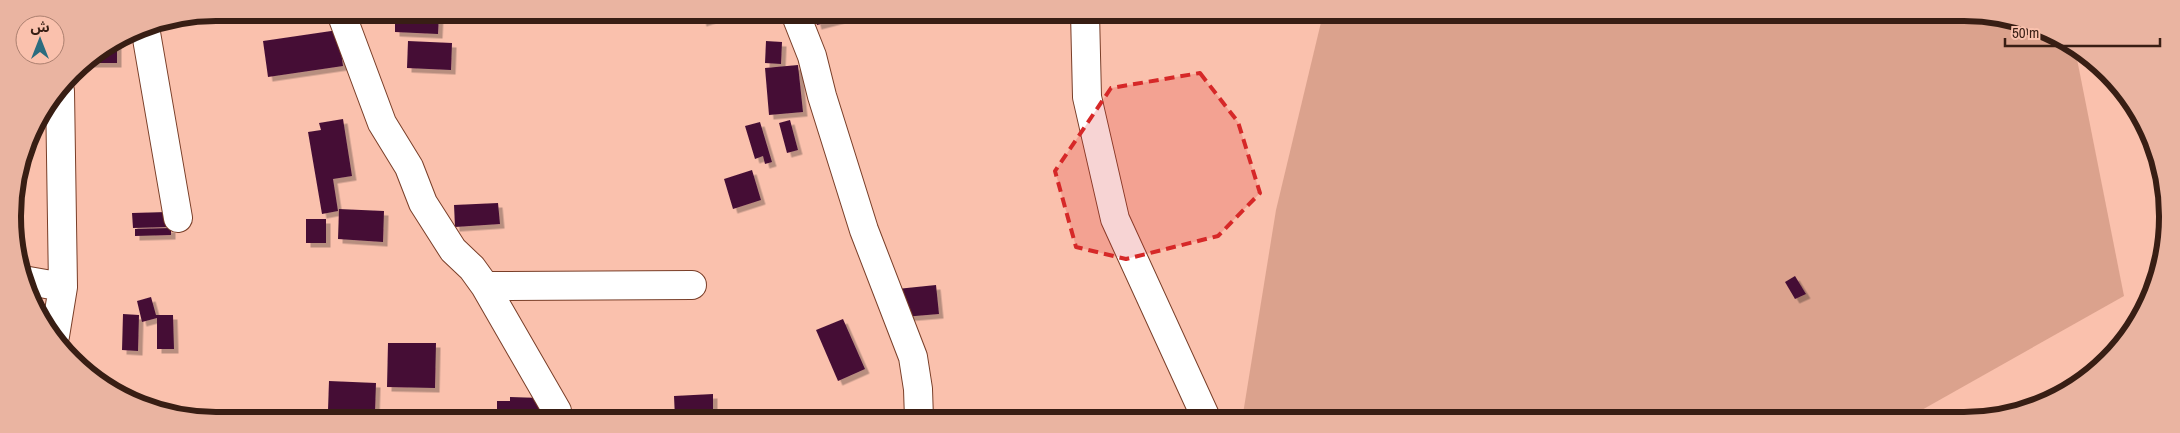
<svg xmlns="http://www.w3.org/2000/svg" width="2180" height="433" viewBox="0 0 2180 433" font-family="'Archivo Narrow','Noto Sans Arabic',sans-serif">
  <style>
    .green { fill: #dba28d }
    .building { fill: #451036; filter: url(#shadow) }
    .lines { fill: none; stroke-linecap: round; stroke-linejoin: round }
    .minor-casing { stroke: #793e28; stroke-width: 30 }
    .minor { stroke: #fff; stroke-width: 28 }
    .marked { fill: #d62828; fill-opacity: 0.2; stroke: #d62828; stroke-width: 4; stroke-dasharray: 10 6; stroke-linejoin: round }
    .rim { fill: none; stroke: #381e14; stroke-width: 6 }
  </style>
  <defs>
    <filter id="shadow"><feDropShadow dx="4.5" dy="4.5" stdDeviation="0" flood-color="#0004"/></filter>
  </defs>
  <rect width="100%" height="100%" fill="#fac1ad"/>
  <path class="green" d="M1323,14H1990L2065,40L2075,49L2124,296L1904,420H1242L1276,210Z"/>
  <path class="building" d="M395,13H439L438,34L395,32Z
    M700,13H730L702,22Z
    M814,13H847L848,17L817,25Z
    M338,30L343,66L268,77L263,41Z
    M408,41L452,43L451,70L407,68Z
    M766,41L782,42L781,64L765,63Z
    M117,42V63H87L112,46Z
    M798,65L803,112L769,115L765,68Z
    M343,119L352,176L333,179L338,211L322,214L308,132L321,130L319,123Z
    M790,120L798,150L787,153L779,123Z
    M760,122L772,162L765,164L763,156L755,159L745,126Z
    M752,170L761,200L733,209L724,179Z
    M498,203L500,224L455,227L454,205Z
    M339,209L384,211L383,242L338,239Z
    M167,212V227L133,228L132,213Z
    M306,219H326V243H306Z
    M171,228V235L135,236V229Z
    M1795,276L1806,294L1795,299L1785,282Z
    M936,285L939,314L903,317L897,289Z
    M151,297L156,315H173L174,349H157V318L142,322L137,301Z
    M123,314L139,315L138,351L122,350Z
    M843,319L865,369L838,381L816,330Z
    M388,343H436L435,388L387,387Z
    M329,381L376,383L375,412L328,410Z
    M713,394V419H675L674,396Z
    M510,397L541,398L540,419H497V401H510Z"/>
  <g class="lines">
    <defs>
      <path id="minor" d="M341,13L382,123L409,167L423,203L453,250L472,268L485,286L557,411L558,419
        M795,13L812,56L822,96L864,230L913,357L918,389L919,419
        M1085,13L1087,97L1115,219L1207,420
        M145,27L178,218
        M23,280L63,287
        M485,286L692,285
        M55,336L63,287L60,91"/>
    </defs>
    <use href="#minor" class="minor-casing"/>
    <use href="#minor" class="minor"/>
  </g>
  <path class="marked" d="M1200,73L1238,122L1260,193L1218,236L1126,259L1076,247L1055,171L1111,88Z"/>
  <path d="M0 0H2180V433H0ZM216 21H1964A195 195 0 0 1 2159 216V217A195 195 0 0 1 1964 412H216A195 195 0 0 1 21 217V216A195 195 0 0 1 216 21Z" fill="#eab4a1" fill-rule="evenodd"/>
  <path class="rim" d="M216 21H1964A195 195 0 0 1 2159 216V217A195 195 0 0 1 1964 412H216A195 195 0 0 1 21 217V216A195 195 0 0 1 216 21Z"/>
  <g transform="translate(40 40)"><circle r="24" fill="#fac1ad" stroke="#ac8070"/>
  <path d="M0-4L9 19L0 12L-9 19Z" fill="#2b6c7f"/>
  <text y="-8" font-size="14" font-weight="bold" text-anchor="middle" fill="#381e14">ش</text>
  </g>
  <path d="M2005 38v8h155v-8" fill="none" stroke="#381e14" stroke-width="2.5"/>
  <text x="2012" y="38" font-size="15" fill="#381e14" stroke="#fac1ad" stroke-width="4" paint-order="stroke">50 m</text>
</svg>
